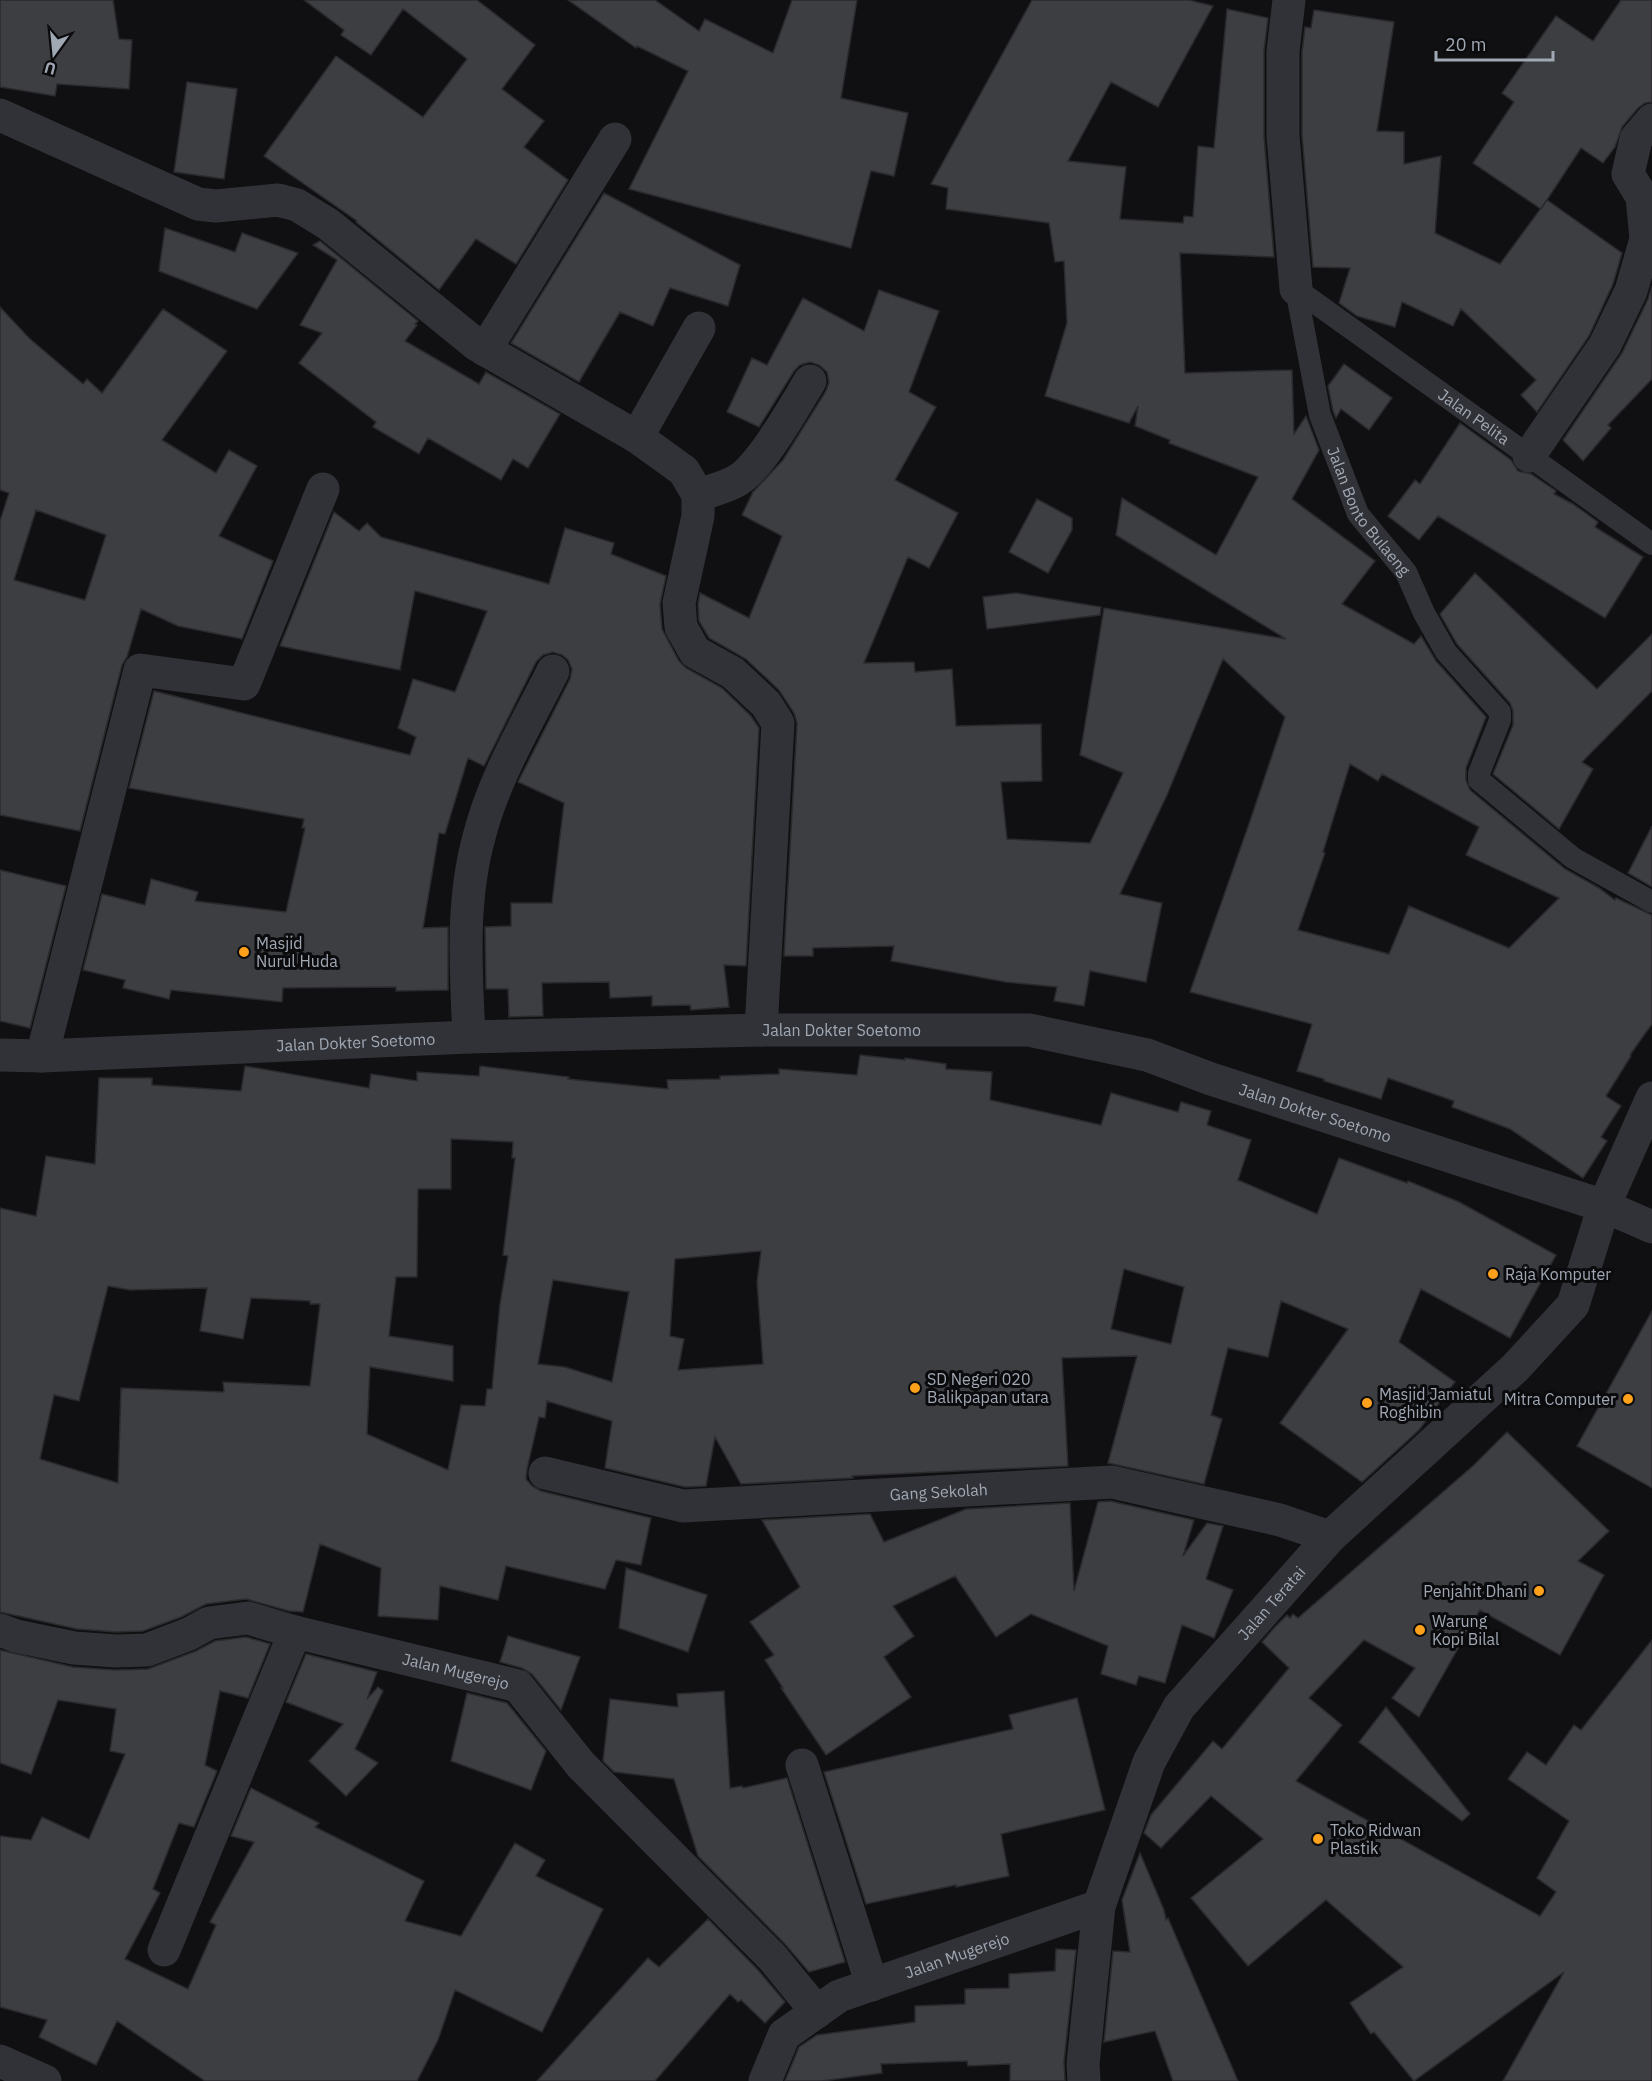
<svg xmlns="http://www.w3.org/2000/svg" width="1652" height="2081" viewBox="0 0 1652 2081" font-family="'IBM Plex Sans',sans-serif">
  <style>
    .building { fill: #3c3e42; stroke: #2a2a2e; stroke-width: 1.5; fill-rule: evenodd }
    .lines { fill: none; stroke-linecap: round; stroke-linejoin: round }
    .service { stroke: #313237; stroke-width: 22 }
    .minor { stroke: #313237; stroke-width: 33 }
    .tertiary { stroke: #313237; stroke-width: 33 }
    .poi-dot { fill: #ffa11b; stroke: #0b0b0d; stroke-width: 2 }
    .labels { text-anchor: middle; dominant-baseline: central; stroke-width: 6; stroke-linejoin: round; paint-order: stroke }
    .street-label { font-size: 16px; fill: #a0a8b4; stroke: #0b0b0d }
    .poi-label { font-size: 16px; fill: #a0a8b4; stroke: #0b0b0d; text-anchor: start }
  </style>
  <rect width="100%" height="100%" fill="#101012"/>
  <path class="building" d="M0,0H113L119,39L132,40L129,89L57,84L55,96L0,87Z
    M304,0H477L535,45L502,89L544,121L524,147L568,180L516,264L476,239L439,290L356,222L357,221L264,156L336,56L423,117L467,59L403,9L371,55L341,35L344,30Z
    M568,0H655L699,31L705,19L773,53L792,0H857L841,98L908,113L894,176L871,171L851,248L629,189L688,71L637,46L636,48Z
    M1032,0H1189L1213,6L1158,107L1111,82L1068,161L1126,167L1120,219L1183,223L1184,216L1193,217L1198,146L1214,148L1227,9L1268,18L1264,51V136L1274,257L1180,253L1185,373L1292,370L1294,434L1306,416L1319,450L1292,499L1375,561L1342,604L1414,644L1421,636L1436,661L1486,717L1466,768V780L1470,790L1565,869L1599,888L1615,900L1616,898L1652,915V1024L1630,1055L1631,1056L1606,1096L1621,1106L1601,1137L1607,1141L1583,1178L1510,1129L1452,1107L1454,1101L1388,1078L1381,1099L1324,1081V1079L1297,1071L1312,1024L1190,992L1250,821L1285,717L1223,659L1167,795L1120,894L1162,903L1146,982L1090,971L1084,1006L1054,1001L1057,987L1006,982L891,961L894,946L813,948V956H784L797,723L794,713L779,690L746,659L709,638L699,621L698,604L700,593L749,618L782,536L742,515L753,492L783,460L826,391L829,382L827,372L819,365L810,362L800,365L794,371L759,427L727,412L752,358L767,365L803,298L864,331L879,290L939,311L909,392L936,407L895,480L958,513L929,568L908,557L864,663L914,662L915,672L952,669L956,726L1041,724L1042,781L1001,782L1007,839L1090,843L1123,773L1080,755L1104,608L1286,639L1116,535L1122,498L1216,555L1258,477L1169,443L1170,440L1135,426L1138,406L1129,423L1045,396L1067,323L1064,261L1055,262L1049,223L946,209L948,188L931,184ZM1350,764L1378,781L1382,774L1479,827L1466,855L1559,898L1509,948L1409,906L1389,954L1298,930L1325,853L1323,852Z
    M1621,0H1652V102L1645,103L1638,108L1622,127L1615,147L1603,163L1581,148L1541,209L1473,163L1514,102L1502,93L1556,16L1593,41Z
    M1314,10L1394,22L1377,131L1404,132V164L1441,156L1435,233L1500,264L1547,200L1622,253L1613,284L1589,336L1537,412L1521,395L1536,380L1461,309L1453,326L1402,302L1395,327L1357,316L1339,303L1350,268L1313,267L1302,135V52L1305,27L1311,28Z
    M187,82L237,89L224,179L174,172Z
    M604,193L740,265L728,306L670,288L653,326L620,312L579,382L511,343Z
    M165,228L235,252L242,233L298,253L257,309L159,271Z
    M320,241L418,321L415,324L417,325L405,341L479,384L486,372L560,414L528,468L513,459L501,480L428,438L419,454L373,427L376,422L299,363L322,333L300,325L337,260L313,245Z
    M1652,286V379L1608,425L1611,428L1583,461L1563,440L1622,353L1648,299Z
    M0,307L29,338L83,384L87,379L102,393L163,309L227,351L162,440L216,473L229,450L257,466L219,536L273,561L242,639L178,626L141,609L127,657L122,665L80,831L0,815V521L9,493L0,490ZM36,510L106,535L85,600L14,580Z
    M1344,364L1392,398L1369,430L1341,409L1336,418L1333,411L1328,386Z
    M1460,423L1511,460L1518,471L1531,474L1556,491L1554,494L1573,504L1598,522L1595,527L1643,557L1605,618L1438,516L1419,540L1388,516L1415,480L1420,484Z
    M1037,499L1072,518V530L1048,573L1009,552Z
    M334,512L359,531L367,523L381,537L549,584L565,528L614,543L611,554L666,576L660,604L662,629L679,661L686,668L722,688L751,716L759,728L746,966L724,965L729,1007L691,1010L690,1005L652,1006V996L610,998L609,982L542,983L543,1016L509,1017L508,989H486L485,927L511,926V903H552L564,803L518,782L570,679L572,669L568,660L562,655L553,652L543,655L536,662L484,766L468,758L445,834L439,833L423,928L448,927V990L396,991V987L283,988L282,1002L171,990L169,999L123,988L125,980L83,970L102,894L145,905L151,879L198,892L195,901L286,912L305,828H302L304,819L129,788L154,691L410,755L416,737L398,728L413,679L455,692L487,611L415,591L400,670L280,646Z
    M1475,573L1597,689L1652,634V691L1582,762L1593,769L1559,829L1493,774L1513,725V711L1510,703L1457,644L1440,614Z
    M1016,593L1101,607L1100,615L987,629L983,597Z
    M1652,826V887L1628,873Z
    M0,870L66,886L30,1028L0,1021Z
    M860,1055L905,1060V1058L946,1064V1069L992,1072L990,1100L1101,1125L1111,1093L1178,1112L1181,1102L1211,1111L1207,1125L1251,1140L1238,1180L1317,1214L1339,1158L1407,1183L1408,1181L1459,1202L1556,1255L1510,1338L1421,1289L1399,1342L1455,1382L1419,1430L1362,1482L1280,1423L1348,1329L1281,1301L1268,1357L1228,1348L1211,1415L1222,1419L1204,1484L1108,1463L1137,1356L1062,1358L1068,1466L852,1476L853,1478L741,1484L715,1437L706,1486L685,1487L605,1468L612,1421L547,1401L545,1418L539,1417L527,1469L526,1479L532,1486L541,1491L651,1518L641,1565L616,1560L605,1589L506,1566L498,1600L440,1586L438,1620L378,1616L381,1568L320,1544L303,1612L289,1611L246,1599L206,1604L181,1617L143,1631L116,1632L77,1629L0,1612V1208L36,1216L46,1156L95,1164L99,1078H152V1085L241,1091L245,1066L369,1088L371,1074L417,1081V1072L479,1076L480,1066L569,1077L568,1079L668,1089L667,1080L720,1079V1076L779,1074V1069L857,1075ZM451,1139L513,1142L512,1158H515L503,1255L508,1256L500,1304L492,1389H487L485,1406L461,1405L448,1470L367,1434L370,1367L453,1381V1346L389,1336L396,1277H417L418,1189H451ZM761,1251L757,1282L763,1364L678,1370L684,1339L670,1336L675,1259ZM1124,1269L1184,1287L1171,1344L1111,1329ZM553,1280L629,1292L612,1382L565,1367L538,1364ZM108,1286L130,1290L207,1288L200,1331L243,1339L251,1298L310,1301V1304H320L310,1386L223,1382L224,1392L121,1388L118,1483L40,1459L54,1395L79,1401Z
    M1652,1311V1488L1577,1446Z
    M1507,1432L1609,1531L1578,1561L1604,1575L1560,1655L1480,1610L1419,1717L1392,1698L1415,1668L1364,1640L1309,1698L1342,1725L1296,1781L1540,1916L1556,1892L1537,1878L1569,1821L1508,1779L1527,1752L1546,1765L1574,1725L1581,1730L1652,1640V2081H1503L1564,1972L1414,2081L1374,2032L1371,2034L1350,2003L1403,1967L1326,1900L1248,1966L1191,1898L1263,1839L1211,1796L1161,1848L1144,1833L1151,1815L1213,1741L1222,1749L1289,1668L1262,1642L1275,1627L1287,1615L1290,1618L1293,1614L1298,1618L1474,1465Z
    M1110,1501L1194,1520L1183,1556L1207,1523L1223,1526L1206,1579L1233,1590L1214,1638L1182,1625L1165,1683L1139,1676L1136,1685L1101,1674L1108,1646L1031,1614L996,1637L955,1576L893,1606L914,1636L884,1657L911,1697L826,1755L781,1688H783L765,1660L774,1655L750,1622L800,1587L762,1520L870,1514L884,1542L966,1509L1070,1503L1074,1591L1098,1502Z
    M626,1568L707,1595L688,1652L619,1628Z
    M508,1636L580,1657L561,1710L532,1674L522,1668L500,1662Z
    M246,1637L270,1644L248,1698L220,1691L205,1765L217,1771L194,1827L179,1823L153,1889L160,1893L125,1959L188,1989L216,1925L210,1922L254,1842L231,1836L251,1788L319,1823L315,1827L424,1881L405,1921L461,1936L515,1843L545,1860L536,1876L603,1909L542,2032L455,1990L438,2040L417,2081H205L117,2021L96,2065L39,2037L47,2020L0,2007V1836L31,1840L42,1817L89,1839L125,1754L110,1751L116,1709L58,1700L31,1774L0,1763V1650L73,1667L115,1670L148,1669L196,1651L215,1641Z
    M306,1654L377,1672L367,1699L378,1687L383,1691L355,1749L378,1763L346,1796L309,1761L343,1724L286,1702Z
    M724,1691L730,1788L742,1786L743,1788L787,1778L845,1962L809,1972L785,1944L698,1856L674,1779L614,1772L603,1761L610,1699L678,1707L677,1694Z
    M467,1693L507,1703L546,1751L531,1790L451,1761Z
    M1077,1698L1105,1810L1001,1834L1009,1876L956,1887V1885L866,1904L824,1772L1013,1729L1009,1715Z
    M1386,1707L1470,1814L1462,1821L1359,1742Z
    M1140,1853L1164,1910L1166,1920L1168,1918L1238,2081H1173L1155,2031L1104,2042L1113,1951L1130,1952L1122,1900Z
    M708,1919L758,1970L785,2002L765,2023L741,2000L738,2002L730,1994L655,2081H537L648,1958L659,1967Z
    M1056,1949L1076,1950L1064,2062L1065,2081H1010V2064L968,2066L967,2061L881,2064L882,2073L822,2081H785L799,2047L817,2035L915,2022V2006L965,2004V1989L1009,1988V1974L1055,1971Z"/>
  <g class="lines">
    <g class="service">
      <path id="s1" d="M1296,289L1320,415L1358,514L1406,572L1424,613L1446,652L1500,712V720L1479,773V780L1573,858L1652,902"/>
      <path id="s2" d="M1296,289L1652,544"/>
    </g>
    <g class="minor">
      <path d="M1289,0L1283,51V136L1296,289"/>
      <path d="M0,115L198,204L216,206L278,200L297,205L328,224L477,345L637,437L684,471L698,495V516L679,603L681,627L695,652L733,673L766,704L778,723L761,1030"/>
      <path d="M485,350L615,139"/>
      <path d="M637,437L699,328"/>
      <path d="M1529,456L1605,345L1631,291L1646,239L1642,197L1628,174L1636,139L1652,120"/>
      <path d="M698,495C710,491 727,487 738,480C762,465 794,407 810,381"/>
      <path d="M469,1037C466,970 461,902 479,837C494,778 526,725 553,671"/>
      <path d="M42,1056L140,670L244,684L323,489"/>
      <path id="s3" d="M545,1473L683,1506L1112,1482L1280,1520L1330,1537"/>
      <path id="s4" d="M0,1630L16,1636L74,1648L116,1651L147,1650L189,1634L209,1623L248,1618L295,1632L518,1686L581,1765L772,1957L817,2012"/>
      <path d="M802,1765L872,1985"/>
      <path d="M164,1950L295,1632"/>
      <path d="M0,2061L45,2081"/>
      <path id="s5" d="M765,2081L784,2035L839,1996L1099,1906"/>
      <path id="s6" d="M1084,2081L1083,2064L1099,1906L1149,1762L1179,1707L1330,1537L1515,1368L1573,1305L1604,1206L1652,1098"/>
    </g>
    <path class="tertiary" id="s7" d="M0,1055L42,1056L469,1037L761,1030H1029L1147,1055L1211,1079L1604,1206L1652,1227"/>
  </g>
  <g class="poi-dot">
    <circle cx="244" cy="952" r="6"/>
    <circle cx="1493" cy="1274" r="6"/>
    <circle cx="915" cy="1388" r="6"/>
    <circle cx="1628" cy="1399" r="6"/>
    <circle cx="1367" cy="1403" r="6"/>
    <circle cx="1539" cy="1591" r="6"/>
    <circle cx="1420" cy="1630" r="6"/>
    <circle cx="1318" cy="1839" r="6"/>
  </g>
  <g class="labels">
    <g class="street-label">
      <text stroke="none"><textPath href="#s2" startOffset="219">Jalan Pelita</textPath></text>
      <text stroke="none"><textPath href="#s1" startOffset="237">Jalan Bonto Bulaeng</textPath></text>
      <text stroke="none"><textPath href="#s7" startOffset="842">Jalan Dokter Soetomo</textPath></text>
      <text stroke="none"><textPath href="#s7" startOffset="356">Jalan Dokter Soetomo</textPath></text>
      <text stroke="none"><textPath href="#s7" startOffset="1328">Jalan Dokter Soetomo</textPath></text>
      <text stroke="none"><textPath href="#s3" startOffset="398">Gang Sekolah</textPath></text>
      <text stroke="none"><textPath href="#s6" startOffset="530">Jalan Teratai</textPath></text>
      <text stroke="none"><textPath href="#s4" startOffset="471">Jalan Mugerejo</textPath></text>
      <text stroke="none"><textPath href="#s5" startOffset="242">Jalan Mugerejo</textPath></text>
    </g>
    <g class="poi-label">
      <text x="256" y="943">Masjid<tspan x="256" dy="18">Nurul Huda</tspan></text>
      <text x="1505" y="1274">Raja Komputer</text>
      <text x="927" y="1379">SD Negeri 020<tspan x="927" dy="18">Balikpapan utara</tspan></text>
      <text x="1379" y="1394">Masjid Jamiatul<tspan x="1379" dy="18">Roghibin</tspan></text>
      <text x="1616" y="1399" text-anchor="end">Mitra Computer</text>
      <text x="1527" y="1591" text-anchor="end">Penjahit Dhani</text>
      <text x="1432" y="1621">Warung<tspan x="1432" dy="18">Kopi Bilal</tspan></text>
      <text x="1330" y="1830">Toko Ridwan<tspan x="1330" dy="18">Plastik</tspan></text>
    </g>
  </g>
  <g transform="translate(54 54) rotate(195)" stroke="#0b0b0d" stroke-width="4.5" paint-order="stroke">
  <path d="M0-4.5L10 22L0 15L-10 22Z" fill="#a0a8b4"/>
  <text y="-9" font-size="16" font-weight="bold" text-anchor="middle" fill="#a0a8b4">U</text>
  </g>
  <path d="M1436 51v9h117v-9" fill="none" stroke="#a0a8b4" stroke-width="3"/>
  <text x="1445" y="51" font-size="18" fill="#a0a8b4" stroke="#0b0b0d" stroke-width="4.5" paint-order="stroke">20 m</text>
</svg>
